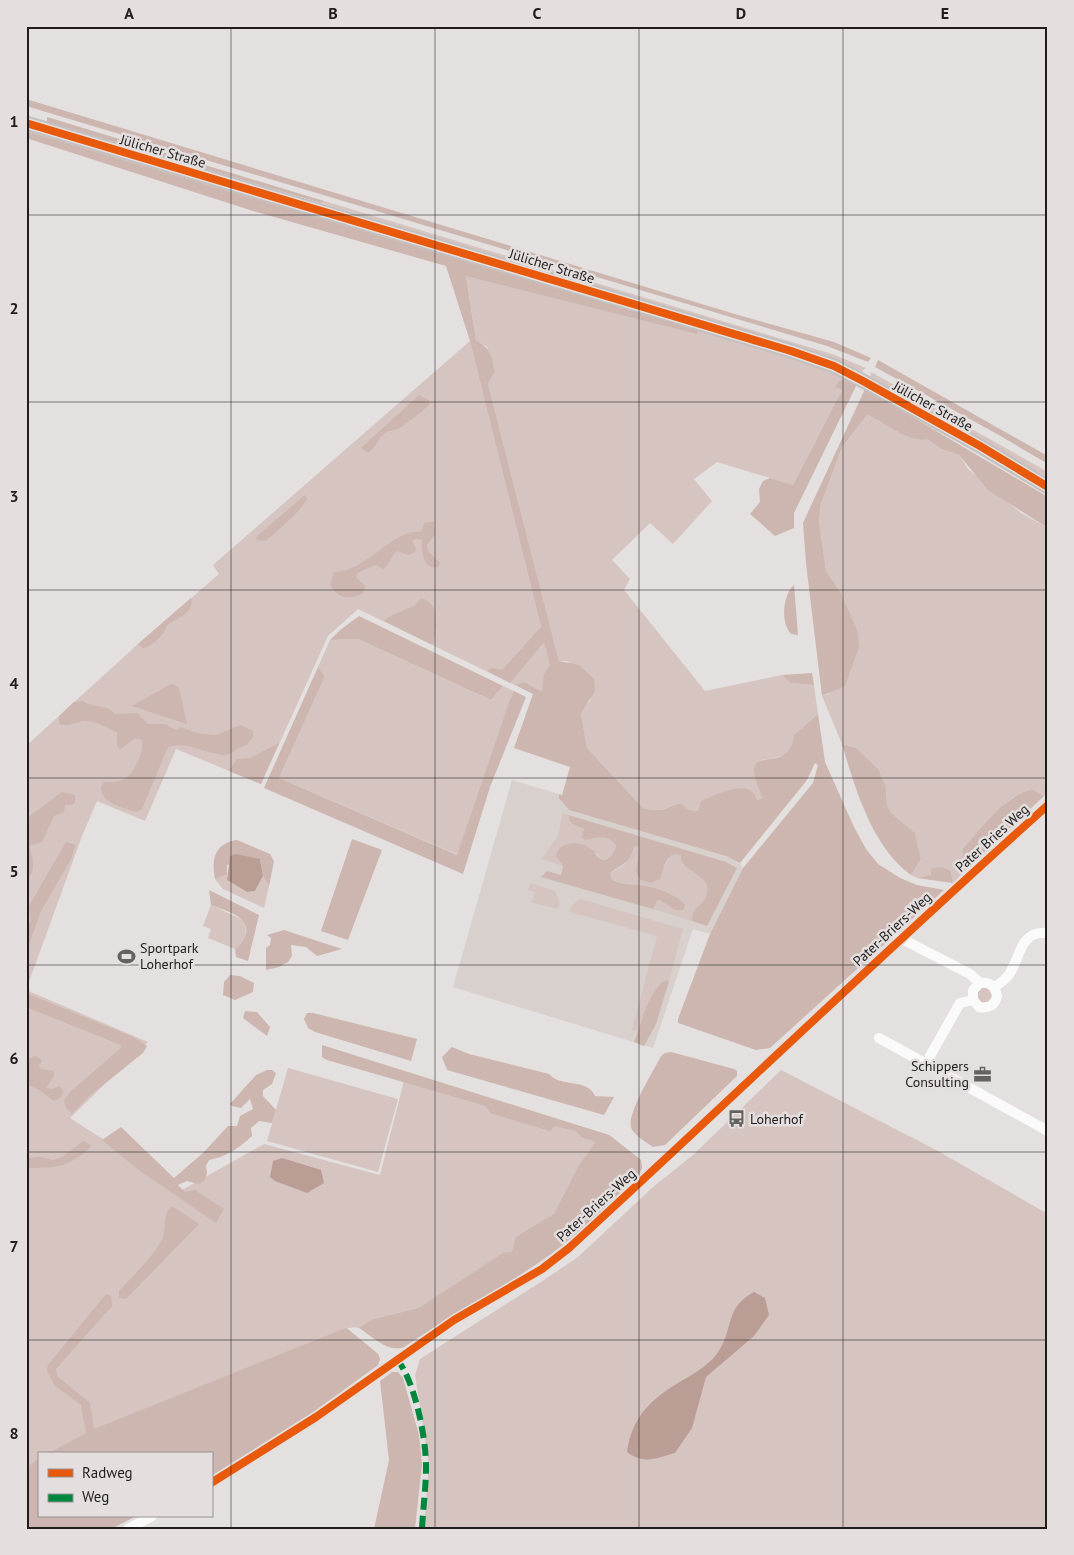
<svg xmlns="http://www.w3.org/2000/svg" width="1074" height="1555" viewBox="0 0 1074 1555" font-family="'PT Sans',sans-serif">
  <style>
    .built { fill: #d7d0cd }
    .green { fill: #d5c4c0 }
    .forest { fill: #ccb6af }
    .water { fill: #ba9e96 }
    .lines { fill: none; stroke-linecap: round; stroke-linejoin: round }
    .street { stroke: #fbfafa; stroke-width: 10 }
    .secondary { stroke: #c3bfbe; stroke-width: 15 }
    .quiet { stroke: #00873e; stroke-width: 6; stroke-dasharray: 12 6; stroke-linecap: butt }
    .cycleway-casing { stroke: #e4dfde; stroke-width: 11 }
    .cycleway { stroke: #e8590c; stroke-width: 8 }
    .grid { fill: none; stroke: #1f1e1d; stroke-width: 1; stroke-opacity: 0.55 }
    .labels { text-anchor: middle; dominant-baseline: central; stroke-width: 5; stroke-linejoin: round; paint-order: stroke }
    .street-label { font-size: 14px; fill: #1f1e1d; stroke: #e4dfde }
    .poi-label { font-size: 14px; fill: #1f1e1d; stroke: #e4dfde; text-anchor: start }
    .neatline { fill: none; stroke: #1f1e1d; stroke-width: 2 }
    .grid-label { font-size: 16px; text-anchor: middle; font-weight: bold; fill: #1f1e1d }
  </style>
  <rect width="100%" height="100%" fill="#e3e0df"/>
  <path class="built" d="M512,780L559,794V800L569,810L726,856L740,863L743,868L710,934L693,929L653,1048L453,987Z"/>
  <path class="green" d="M324,201L832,354L866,368L861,372L625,295L321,203Z
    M466,275L696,333L697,330L795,358L846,379L836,387L842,390L793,485L717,462L694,479L712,501L673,544L650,523L612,560L630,579L624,590L705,691L782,675L790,683L814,685L818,714L794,735C792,758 781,756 762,760L754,772L762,798L756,800L730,790L700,806L698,811L689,810L680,803L662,810L644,809L587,748L581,714L591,699L568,661H559L488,384L495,372L487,347L476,340Z
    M470,341L562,712L533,694L358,609L328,636L261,784L176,749L145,821L97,801L82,836L26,990L148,1042L70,1118L182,1190L264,1144L380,1175L406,1073L609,1135L641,1160L642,1168L639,1175C606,1205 575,1239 538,1263C494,1293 448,1317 404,1347C385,1354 376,1332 359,1328C355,1327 350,1328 347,1328L378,1354L380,1359L378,1365L313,1412L211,1476V1454H39V1516H136L111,1529H26V746L138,644L219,574L213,565Z
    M871,372L1048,472V478L870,378Z
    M867,415L898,432L927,439L941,449L959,455L968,469L1021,513L1048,528V793L1044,796L1032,789C997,799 982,834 963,862L969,867L953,883L951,871L917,878L911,875L921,859L915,833L891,813L887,805L886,788L856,748L842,744L822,696L829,694L857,629L840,591L826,571L819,521L821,504L842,447Z
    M358,639L491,700L503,686L514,691L458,855L279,778L325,676L318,667L330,640Z
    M562,813L568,815L571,823L584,829L581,837C595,837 606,834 616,845L612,857C599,862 601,856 592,849C588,846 581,845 576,844L558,860L563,866L542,859L559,834Z
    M636,845L640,846L636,861L665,867L670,855L676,853L681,855L691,870L701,876L707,886V899L692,915V921L653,909L657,901L660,900L675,910L673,895L639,885L617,883L611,879L610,873L624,866Z
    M223,874H227V880L247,892L255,891L263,876L269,886L264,908L223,889L215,879Z
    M530,883L555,891L560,903L558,909L531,902L535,892L528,890Z
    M580,899L683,929L669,981H664L646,1011L639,1031L632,1030L657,936L570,912L571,906Z
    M211,905L243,920C249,930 245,943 235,949L208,938L211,929L203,926Z
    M983,986L991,990L993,997L989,1004L977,1002L976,991Z
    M288,1068L398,1099L378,1172L267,1141Z
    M781,1070L936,1150L1048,1214V1529H424L429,1464L415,1375L420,1359L547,1278L578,1257L653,1187L693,1155Z"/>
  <path class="forest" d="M26,99L738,315L834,342L871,358L868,362L827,346L26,106Z
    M47,117L324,201L321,203L47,122Z
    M26,131L697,330V334L466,276L476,340C491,349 491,355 495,372L488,384L559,661L579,665L594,679L595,691L581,714L587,748L644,809L662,810L680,803L689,810L698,811L701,801C716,795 750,776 757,800L762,798C760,791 754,777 754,771C754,749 790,772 794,735L818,714L825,762L854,827L866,849L878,864L900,878L917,885L944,890L770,1048L756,1050L678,1023V1019L710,934L743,868L813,783L818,765L815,763L807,780L740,863L726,856L569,810L559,799V794L562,795L570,767L514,748L533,694L516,685L524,682L542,692L544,674L550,665L544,642L510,683L487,671L492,668L502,670L541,627L470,341L446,266L253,211L26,138Z
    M878,360L1046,455L1048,464L997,434L875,367Z
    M846,379L857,384L794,513V528L775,536L750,514L760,502L759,489L763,481L770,478L793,485L842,390L835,387L839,381Z
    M865,389L1048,497V528L988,490L959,455L941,449L927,439C908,443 884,422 867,415L842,447L821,504L819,521L826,571L840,591L857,629L859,647L845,686L822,696L806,563L803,523Z
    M419,395L429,400V405C425,409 403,427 398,429C394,430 390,431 386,432C378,437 376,448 368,453L361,448Z
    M305,495L307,499C302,510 276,532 266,541L257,540L256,537Z
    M434,521L435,534L427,545L428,551L440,563L438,567C422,570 422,551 422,540L415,539L412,541L416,549L415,552L409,555L397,551C390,556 390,565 383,569L376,565L357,573L356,577L365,586L363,593C350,601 336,598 330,584L334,572C367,572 393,528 421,532L424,523Z
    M794,585L798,635L791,634C780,622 783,595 794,585Z
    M191,598C195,613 176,619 167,625C165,634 152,647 143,648L138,644Z
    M421,598C442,604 436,629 433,645L384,621L388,617L414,606Z
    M359,616L503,686L491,700L358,639L330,640L340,630Z
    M318,667L325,676L279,778L457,855L510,700L514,691L526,697L490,787L463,874L264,788Z
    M812,673L814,685L790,683L782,675Z
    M173,684L179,688L187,724L132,706L169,685Z
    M83,701C93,709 106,703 115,714L137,713L148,724H165L177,730L180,727L201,734L216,735L241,725L253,731V737L247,745C238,746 232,756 223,755C204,753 187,741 168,747L142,809L136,812C122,807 102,804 101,787L104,782C111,781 119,783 124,779C135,773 144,752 142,740L135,738L120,750L117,746V733C107,727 95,720 83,721C74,723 68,727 59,724V716L74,702Z
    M279,743L261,784L229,771L237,759L250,758Z
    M842,744L856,748L878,769L886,788L887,805L891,813L915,833L921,859L911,875C872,847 855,788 842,744Z
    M1032,789L1044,796L969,867L963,862V849C983,827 1002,798 1032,789Z
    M62,792L75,795V802L72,805H65L64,812L54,816L42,842L29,846C33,858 37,872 26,880V819Z
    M568,815L726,862L737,868L707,926L692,921C691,905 710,905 707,887C705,872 679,871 681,855C666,849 664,869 660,879L650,883L639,879L636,871L639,846L634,847C628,866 623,862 610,873L611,879C620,885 628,884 638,885C654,887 675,893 685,905L683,910H675L660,900L657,901L653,909L541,877L547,871L561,875L563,866L556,856C560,839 581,841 593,850C598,854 593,852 597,856C606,866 615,854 616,845C606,834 598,837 586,840L581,837L584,829L571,823Z
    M352,839L382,850L348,940L321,931Z
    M237,840L270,854L274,861L269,886L263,876L260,859L227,865V874L215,879C211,859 215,843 237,840Z
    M66,842L76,845L71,859L40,913L26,954V930L31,920L29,906Z
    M942,867L951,871L953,883L917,878L931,875L932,868Z
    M209,890L259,915L248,961L236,957L235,949C240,946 242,942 245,937C253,916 225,911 211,905Z
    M284,930L342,949L317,956L306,947L291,945L292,956L288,962L279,967L266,970V948L270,945L271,938L267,935Z
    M230,975L240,976L254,983L253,992L235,1000L223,995L224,982Z
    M664,981H669L656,1024L644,1046L634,1042C643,1022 646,995 664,981Z
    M26,993L133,1037L147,1046L143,1053L87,1098L72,1114L66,1108L64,1100L71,1091L120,1049L121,1045L26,1007Z
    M245,1011L257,1012L270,1027L267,1036L243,1018Z
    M307,1013H313L417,1039L411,1061L315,1032L308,1028L304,1019Z
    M322,1045L609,1135L641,1160L642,1168L639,1175C606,1205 575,1239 538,1263C494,1293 448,1317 404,1347C388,1353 373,1337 359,1328L371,1320L419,1308L503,1253L512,1252L516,1237L554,1214L579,1165L596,1142L581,1137L576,1131L555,1126L550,1131L490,1113L486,1106L327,1060L322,1057Z
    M452,1047L469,1054L549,1074C561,1088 588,1078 595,1096L614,1097L604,1115L447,1070L442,1057Z
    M671,1052L734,1069L737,1071V1076L665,1145L653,1147C646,1142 633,1135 631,1127C627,1113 654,1070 661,1056L665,1053Z
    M36,1056L42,1060L39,1066L41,1069L54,1071V1076L46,1088L52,1089L60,1086L63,1091C62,1097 60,1099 54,1101L39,1090L26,1084V1059Z
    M267,1070H272L276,1073L272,1084L263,1090V1096L276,1110L272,1123L259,1121L251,1128L252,1136C239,1148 226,1157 209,1160L206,1166L207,1173L205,1180L199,1184L187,1181L178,1185L185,1192L195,1190L224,1209L216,1223L140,1171L102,1140L121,1127L174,1178L204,1152L228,1126H237L240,1116L253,1109L250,1099L241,1108L232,1106L230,1104L256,1075Z
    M83,1141L91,1145L90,1148C67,1168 56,1168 26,1168V1158L41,1157L53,1160L62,1157Z
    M172,1206L199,1224L127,1298L123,1299L119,1297V1291C133,1275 153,1258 162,1239C167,1229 162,1214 172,1206Z
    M106,1294L111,1296L112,1306L56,1369L57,1376L90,1403L94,1429L346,1328L378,1354L380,1359L378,1365L313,1412L211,1476V1454H47L86,1433L81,1405L55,1386L47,1371L48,1365Z
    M392,1372H398L403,1378L419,1435L422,1464L415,1529H374L389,1460L380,1381Z
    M39,1459V1516H136L111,1529H26V1467Z"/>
  <path class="water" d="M236,854L260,859L263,876L255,891L247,892L227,880L230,856Z
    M282,1158L321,1170L324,1183L307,1193L275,1181L270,1177L273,1161Z
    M754,1292L765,1298L769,1315L754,1336L706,1377L692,1428L675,1453C656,1458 644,1465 627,1452C632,1416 652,1398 683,1380C697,1372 712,1363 720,1349C734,1325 725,1308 754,1292Z"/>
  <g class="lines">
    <path class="street" d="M900,938L970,974L980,983C990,982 995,986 997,996C995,1005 989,1009 979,1007L973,1000V990L980,983
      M994,987C997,985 1001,983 1004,980C1022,965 1015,930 1048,933
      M973,1000L960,1003L930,1056V1066L1048,1131
      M879,1038L930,1066
      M211,1483L316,1417L454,1320L542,1269L569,1248C729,1101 886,950 1048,805
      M128,1529L152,1516"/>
    <path class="secondary" d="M26,123L791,351L834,366L863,381L980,446L1048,487"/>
    <path class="quiet" d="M397,1359C415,1382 426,1437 426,1467C426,1487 423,1508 422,1529"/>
    <defs>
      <path id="cycleway" d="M26,123L791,351L834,366L863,381L980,446L1048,487
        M211,1483L316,1417L454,1320L542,1269L569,1248C729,1101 886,950 1048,805"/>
    </defs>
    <use href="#cycleway" class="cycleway-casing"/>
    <use href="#cycleway" class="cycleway"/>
  </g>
  <path class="grid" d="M231,26V1529M435,26V1529M639,26V1529M843,26V1529M26,215H1048M26,402H1048M26,590H1048M26,778H1048M26,965H1048M26,1152H1048M26,1340H1048"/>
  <defs>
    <symbol id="stadium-bare" viewBox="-9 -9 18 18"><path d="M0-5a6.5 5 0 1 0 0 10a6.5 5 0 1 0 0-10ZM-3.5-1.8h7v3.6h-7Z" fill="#646261" stroke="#e4dfde" stroke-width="2.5" paint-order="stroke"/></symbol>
    <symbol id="office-bare" viewBox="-9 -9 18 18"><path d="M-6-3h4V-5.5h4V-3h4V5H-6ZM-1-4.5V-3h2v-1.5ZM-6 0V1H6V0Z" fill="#646261" stroke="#e4dfde" stroke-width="2.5" paint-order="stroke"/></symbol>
    <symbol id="bus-bare" viewBox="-9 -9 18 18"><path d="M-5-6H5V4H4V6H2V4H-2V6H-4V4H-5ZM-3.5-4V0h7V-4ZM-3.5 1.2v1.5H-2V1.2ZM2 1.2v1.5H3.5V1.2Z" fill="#646261" stroke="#e4dfde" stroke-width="2.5" paint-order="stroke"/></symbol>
  </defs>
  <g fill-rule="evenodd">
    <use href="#stadium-bare" x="114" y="944" width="25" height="25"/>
    <use href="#office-bare" x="970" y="1062" width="25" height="25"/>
    <use href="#bus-bare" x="724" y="1106" width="25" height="25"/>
  </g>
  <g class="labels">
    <g class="street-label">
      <text transform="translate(163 151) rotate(16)">Jülicher Straße</text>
      <text transform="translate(552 266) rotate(17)">Jülicher Straße</text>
      <text transform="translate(933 406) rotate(29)">Jülicher Straße</text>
      <text transform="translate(992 838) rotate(-42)">Pater Bries Weg</text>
      <text transform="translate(892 929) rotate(-43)">Pater-Briers-Weg</text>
      <text transform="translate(596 1205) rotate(-42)">Pater-Briers-Weg</text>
    </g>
    <g class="poi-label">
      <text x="140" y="948">Sportpark<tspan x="140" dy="16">Loherhof</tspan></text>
      <text x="969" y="1066" text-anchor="end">Schippers<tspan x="969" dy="16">Consulting</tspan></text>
      <text x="750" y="1119">Loherhof</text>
    </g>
  </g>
  <rect width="1074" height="1555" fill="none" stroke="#e4dfde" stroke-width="55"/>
  <rect x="38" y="1452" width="175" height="65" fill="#e4dfde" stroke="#959291"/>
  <rect x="48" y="1469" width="25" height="8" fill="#e8590c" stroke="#959291"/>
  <text x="82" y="1478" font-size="15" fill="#1f1e1d">Radweg</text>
  <rect x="48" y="1494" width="25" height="8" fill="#00873e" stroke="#959291"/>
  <text x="82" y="1502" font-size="15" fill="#1f1e1d">Weg</text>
  <rect x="28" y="28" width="1018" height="1500" class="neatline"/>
  <g class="grid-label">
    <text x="129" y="19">A</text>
    <text x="333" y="19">B</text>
    <text x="537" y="19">C</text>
    <text x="741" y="19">D</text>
    <text x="945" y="19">E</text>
    <text x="14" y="127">1</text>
    <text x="14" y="314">2</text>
    <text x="14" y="502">3</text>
    <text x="14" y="689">4</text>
    <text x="14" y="877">5</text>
    <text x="14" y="1064">6</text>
    <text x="14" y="1252">7</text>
    <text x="14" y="1439">8</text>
  </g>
</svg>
